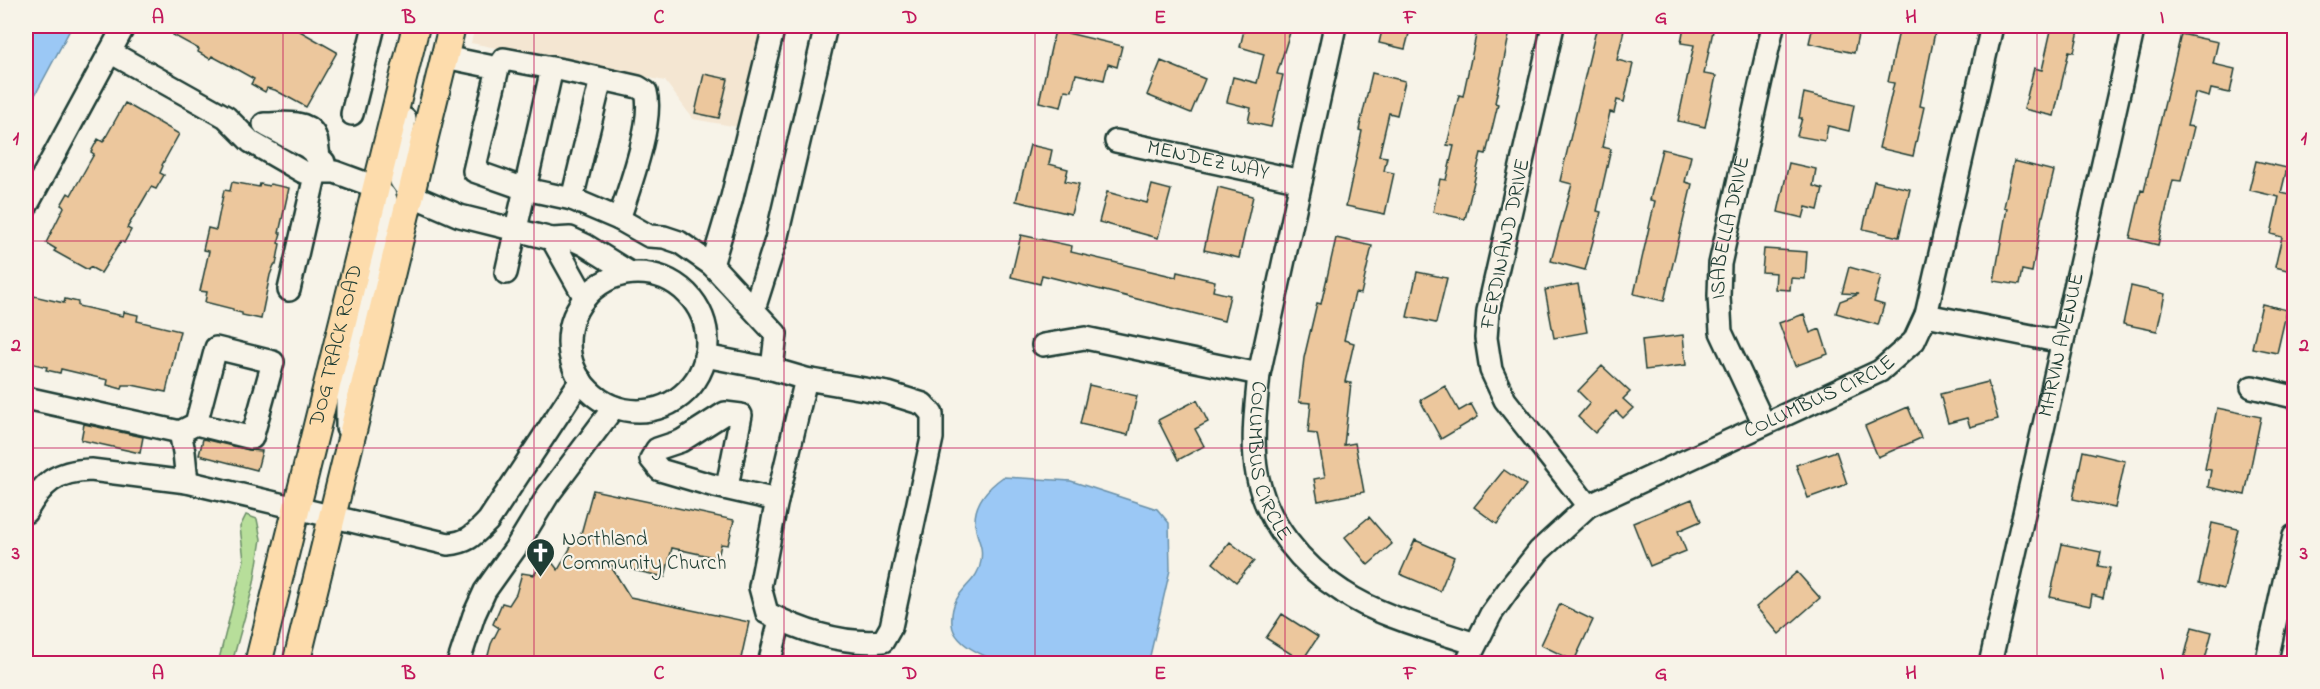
<svg xmlns="http://www.w3.org/2000/svg" width="2320" height="689" viewBox="0 0 2320 689" font-family="'Indie Flower',sans-serif">
  <style>
    .built { fill: #f4e6d2 }
    .green { fill: #b7de9a; stroke: #6b8e67; stroke-width: 1.5 }
    .water { fill: #9bc8f5; stroke: #6990a8; stroke-width: 1.5 }
    .building { fill: #ecc79d; stroke: #1f3d34; stroke-width: 1.5 }
    .lines { fill: none; stroke-linecap: round; stroke-linejoin: round }
    .minor-casing { stroke: #1f3d34; stroke-width: 26 }
    .major-casing { stroke: #1f3d34; stroke-width: 30 }
    .minor { stroke: #f7f3e8; stroke-width: 21 }
    .major { stroke: #fddcac; stroke-width: 26 }
    .grid { fill: none; stroke: #c2185b; stroke-width: 1.5; stroke-opacity: 0.55 }
    .labels { text-anchor: middle; dominant-baseline: central; stroke-width: 4.5; stroke-linejoin: round; paint-order: stroke }
    .street-label { font-size: 21px; fill: #1f3d34; stroke: #f7f3e8 }
    .poi-label { font-size: 21px; fill: #1f3d34; stroke: #f7f3e8; text-anchor: start }
    .neatline { fill: none; stroke: #c2185b; stroke-width: 2 }
    .grid-label { font-size: 20px; text-anchor: middle; font-weight: bold; fill: #c2185b }
  </style>
  <rect width="100%" height="100%" fill="#f7f3e8"/>
  <filter id="ink" filterUnits="userSpaceOnUse"><feTurbulence type="fractalNoise" baseFrequency=".0167" numOctaves="2"/><feDisplacementMap in="SourceGraphic" scale="12" xChannelSelector="R" yChannelSelector="G"/><feConvolveMatrix kernelMatrix="1 2 1 2 8 2 1 2 1" color-interpolation-filters="sRGB"/></filter>
  <g filter="url(#ink)">
    <path class="built" d="M475,26H761L738,127L693,119L665,81L471,43Z"/>
    <path class="green" d="M246,515L257,519L261,539L254,583L232,663H218L244,560L240,527Z"/>
    <path class="water" d="M26,26H72L26,112Z
      M1003,477L1071,481L1157,509L1169,523L1170,570L1150,656L1147,663C1116,664 1086,664 1055,664C1042,664 1027,665 1014,664C995,662 954,647 952,624C949,589 978,586 981,561C983,546 979,543 976,530C971,506 986,489 1003,477Z"/>
    <path class="building" d="M178,26H301L298,30L337,52L306,107L275,90L267,88L265,92L251,84L254,79L236,69L212,56L210,59L198,52L199,49L173,35Z
      M1245,26H1292L1277,74L1283,75L1271,127L1248,122L1251,108L1227,102L1233,77L1257,83L1264,54L1240,47Z
      M1383,26H1411L1405,49L1379,43Z
      M1478,26H1511L1495,103L1498,104L1486,154L1481,153L1465,219L1433,212L1440,179L1446,180L1454,146L1447,145L1459,95L1463,96Z
      M1597,26H1625L1617,60L1633,64L1624,102L1617,100L1614,113L1610,112L1602,147L1611,149L1597,211L1601,212L1585,270L1551,261L1572,184L1560,181Z
      M1684,26H1714L1704,74L1716,76L1705,127L1678,121L1694,45L1681,43Z
      M1813,26H1860L1854,53L1809,43Z
      M1900,26L1935,32L1920,106L1924,107L1913,156L1879,148L1894,83L1888,82Z
      M2052,26H2080L2074,52L2069,51L2054,116L2024,109L2034,68L2042,70Z
      M1055,30L1122,46L1117,67L1108,64L1104,80L1076,74L1072,91L1065,90L1061,107L1039,102Z
      M2181,34L2218,42L2213,64L2235,69L2230,93L2211,89L2209,97L2195,93L2187,126L2194,127L2181,181L2173,180L2158,245L2130,238L2141,190L2144,191Z
      M1161,61L1205,79L1191,113L1147,95Z
      M1372,73L1405,81L1397,115L1389,113L1379,156L1387,157L1384,171L1394,173L1385,214L1346,206L1362,131L1359,130Z
      M704,74L728,79L719,118L695,113Z
      M1804,93L1854,105L1849,131L1828,126L1825,141L1797,136L1802,118H1799Z
      M125,103L179,134L162,165L163,166L160,173L164,175L156,189L151,187L127,228L131,230L124,243L121,241L101,273L90,267L88,270L54,251L56,249L46,243L64,207L61,205L68,193L71,195L94,154L91,152L98,139L103,142Z
      M1030,145L1052,150L1049,164L1068,169L1065,181L1079,184L1071,214L1016,201Z
      M1662,149L1691,156L1685,182L1692,184L1664,301L1634,294L1655,201L1650,200Z
      M2014,161L2054,171L2043,216H2042L2032,272L2022,270L2019,285L1994,281L2007,208L2004,207Z
      M2256,161L2287,168L2281,193L2295,196V272L2275,267L2282,237L2271,234L2279,197L2249,190Z
      M1789,163L1816,169L1813,186L1823,189L1818,210L1806,207L1803,218L1778,212Z
      M1874,181L1910,189L1899,237L1863,229Z
      M232,182L259,187L260,184L269,186L270,184L289,188L279,233H281L278,243L280,244L276,265H274L270,275L261,319L242,315V313L233,311V309L205,302L207,292L200,291L209,251L203,250L208,228L216,230L224,190L230,191Z
      M1152,185L1171,190L1158,238L1099,222L1107,192L1147,203Z
      M1218,187L1253,196L1239,258L1204,250Z
      M1021,235L1072,246L1071,252L1176,277L1177,272L1215,281L1213,291L1230,295L1224,321L1042,275L1040,284L1011,277Z
      M1336,238L1372,246L1361,294L1355,293L1344,340L1354,343L1345,382L1351,383L1344,445L1355,443L1364,492L1318,501L1314,479L1325,477L1317,434L1308,433L1311,403L1299,402L1304,358L1317,303L1321,304Z
      M1764,249L1807,252L1805,279L1791,278L1790,290L1775,289L1776,273L1762,272Z
      M1849,267L1881,276L1874,302L1884,305L1878,325L1836,313L1840,301L1859,294L1842,293Z
      M1417,272L1447,278L1436,323L1407,317Z
      M1578,284L1587,332L1554,338L1545,290Z
      M2131,286L2165,294L2157,331L2123,324Z
      M26,296L33,298L34,296L64,303L65,299L78,302V306L123,316L124,312L138,315L137,321L180,331L166,392L132,385H123L122,389L107,385L108,380L61,369L60,373L46,370L47,367L26,362Z
      M2262,304L2287,310L2277,353L2252,348Z
      M1804,314L1810,333L1820,329L1828,354L1795,366L1779,323Z
      M1683,335L1686,365L1645,370L1642,340Z
      M1602,366L1630,392L1623,399L1633,408L1623,418L1616,411L1595,433L1578,417L1590,403L1578,391Z
      M1988,382L1998,419L1970,427L1967,418L1948,423L1940,394Z
      M1089,385L1137,396L1128,435L1080,424Z
      M1445,386L1459,411L1471,404L1478,417L1441,439L1420,400Z
      M1197,400L1208,422L1195,429L1204,446L1178,460L1158,420Z
      M1908,407L1921,438L1878,457L1865,426Z
      M2217,408L2261,417L2245,495L2208,487L2211,470L2205,469Z
      M84,424L143,437L140,453L81,440Z
      M203,439L249,450L262,451L257,470L199,455Z
      M1836,451L1847,484L1808,498L1796,465Z
      M2083,451L2125,461L2115,508L2073,499Z
      M1504,470L1526,485L1497,524L1474,507Z
      M593,490L734,520L728,545L721,544L718,558L672,548L665,577L610,565L630,597L749,622L740,663H486L491,644L499,628L493,624L502,603L509,605L516,594L522,573L534,575L547,556L558,570L572,545L579,541Z
      M1692,499L1701,521L1678,531L1686,551L1650,566L1633,523Z
      M1369,517L1392,544L1368,565L1345,537Z
      M2212,523L2238,529L2224,589L2199,583Z
      M1415,540L1454,557L1440,591L1400,574Z
      M1230,542L1254,561L1236,582L1213,563Z
      M2062,544L2101,552L2098,566L2110,568L2103,598L2092,595L2090,606L2050,597Z
      M1797,572L1820,598L1779,634L1756,607Z
      M1560,604L1593,620L1574,661L1541,645Z
      M1282,614L1318,637L1302,661L1266,638Z
      M2192,627L2212,632L2204,663H2183Z"/>
    <g class="lines">
      <defs>
        <g id="minor">
          <path id="s1" d="M1335,26L1259,374C1256,406 1251,441 1257,474C1266,523 1302,566 1343,592C1378,616 1434,630 1475,644"/>
          <path d="M1553,26L1488,311L1486,338L1491,370L1505,400L1588,506"/>
          <path d="M110,52L226,117L251,142L303,172H335L376,187L385,196L388,207V234L347,398V428"/>
          <path d="M445,57L498,68L474,171L525,189L506,273"/>
          <path d="M498,68L504,59L563,70L638,87L646,92C654,121 629,189 619,219L572,199L525,189L552,68"/>
          <path d="M352,114L374,26"/>
          <path d="M405,119L398,157L401,181L411,195L460,216L552,239L570,238L585,245L630,273"/>
          <path d="M264,124C279,124 305,119 314,134C318,140 318,151 319,158L289,290"/>
          <path d="M267,126L307,147L324,162"/>
          <path id="s2" d="M1116,141L1301,181"/>
          <path d="M572,199L601,79"/>
          <path d="M26,207L124,26"/>
          <path d="M619,219L649,236L664,237L679,242L712,265L776,334L772,369L705,356"/>
          <path d="M552,239L585,298"/>
          <path d="M712,265L731,201L774,26"/>
          <circle cx="638" cy="342" r="69"/>
          <path d="M754,309L776,240L826,26"/>
          <path d="M1926,315L2062,342"/>
          <path d="M1043,345L1085,338L1259,374"/>
          <path d="M772,369L806,379L888,393L923,404L932,414V438L891,627L883,641C843,645 802,631 767,613L760,587L776,505L806,379"/>
          <path d="M2252,387L2294,397"/>
          <path d="M26,398L180,432L196,424L252,438L273,362L216,348L196,424"/>
          <path id="s3" d="M1764,424L1721,332L1719,296L1720,264L1773,26"/>
          <path d="M180,432L184,452L187,482"/>
          <path d="M727,487L741,415L725,413L681,441L657,449L651,459L660,470L711,485L777,500"/>
          <path d="M26,512C42,483 56,471 91,470L187,482L448,544C469,542 474,535 488,521L581,380"/>
          <path d="M458,664L474,615L485,591L517,546L548,495L614,407"/>
          <path d="M769,664L780,620"/>
          <path id="s4" d="M1466,664L1491,614L1511,586L1539,551L1588,506L1880,371L1914,341L1926,315L1992,26"/>
          <path id="s5" d="M1990,664L2134,26"/>
          <path d="M2266,664L2294,536"/>
        </g>
        <g id="major">
          <path id="s6" d="M258,664L416,26"/>
          <path d="M296,664L452,26"/>
        </g>
      </defs>
      <use href="#minor" class="minor-casing"/>
      <use href="#major" class="major-casing"/>
      <use href="#minor" class="minor"/>
      <use href="#major" class="major"/>
    </g>
  </g>
  <path class="grid" d="M283,26V664M534,26V664M784,26V664M1035,26V664M1285,26V664M1536,26V664M1786,26V664M2037,26V664M26,241H2294M26,448H2294"/>
  <defs>
    <symbol id="church-pin" viewBox="-11 -11 22 30"><path d="M0 17L-7.5 6A9.5 9.5 0 1 1 7.5 6Z" fill="#1f3d34" stroke="#f7f3e8"/><path d="M-1.2-6h2.4v3.5h3.3v2.4h-3.3V6h-2.4V-.1h-3.3v-2.4h3.3Z" fill="#fff"/></symbol>
  </defs>
  <g fill-rule="evenodd">
    <use href="#church-pin" x="524" y="536" width="33" height="45"/>
  </g>
  <g class="labels">
    <g class="street-label">
      <text stroke="none"><textPath href="#s2" startOffset="94">MENDEZ WAY</textPath></text>
      <text stroke="none"><textPath href="#s3" startOffset="207">ISABELLA DRIVE</textPath></text>
      <text transform="translate(1506 244) rotate(-78)">FERDINAND DRIVE</text>
      <text stroke="none"><textPath href="#s5" startOffset="327">MARVIN AVENUE</textPath></text>
      <text stroke="none"><textPath href="#s6" startOffset="328">DOG TRACK ROAD</textPath></text>
      <text stroke="none"><textPath href="#s4" startOffset="458">COLUMBUS CIRCLE</textPath></text>
      <text stroke="none"><textPath href="#s1" startOffset="446">COLUMBUS CIRCLE</textPath></text>
    </g>
    <g class="poi-label">
      <text x="562" y="540">Northland<tspan x="562" dy="24">Community Church</tspan></text>
    </g>
  </g>
  <rect width="2320" height="689" fill="none" stroke="#f7f3e8" stroke-width="66"/>
  <rect x="33" y="33" width="2254" height="623" class="neatline"/>
  <g class="grid-label">
    <text x="158" y="23">A</text>
    <text x="409" y="23">B</text>
    <text x="659" y="23">C</text>
    <text x="910" y="23">D</text>
    <text x="1160" y="23">E</text>
    <text x="1410" y="23">F</text>
    <text x="1661" y="23">G</text>
    <text x="1911" y="23">H</text>
    <text x="2162" y="23">I</text>
    <text x="16" y="144">1</text>
    <text x="2304" y="144">1</text>
    <text x="16" y="351">2</text>
    <text x="2304" y="351">2</text>
    <text x="16" y="559">3</text>
    <text x="2304" y="559">3</text>
    <text x="158" y="679">A</text>
    <text x="409" y="679">B</text>
    <text x="659" y="679">C</text>
    <text x="910" y="679">D</text>
    <text x="1160" y="679">E</text>
    <text x="1410" y="679">F</text>
    <text x="1661" y="679">G</text>
    <text x="1911" y="679">H</text>
    <text x="2162" y="679">I</text>
  </g>
</svg>
